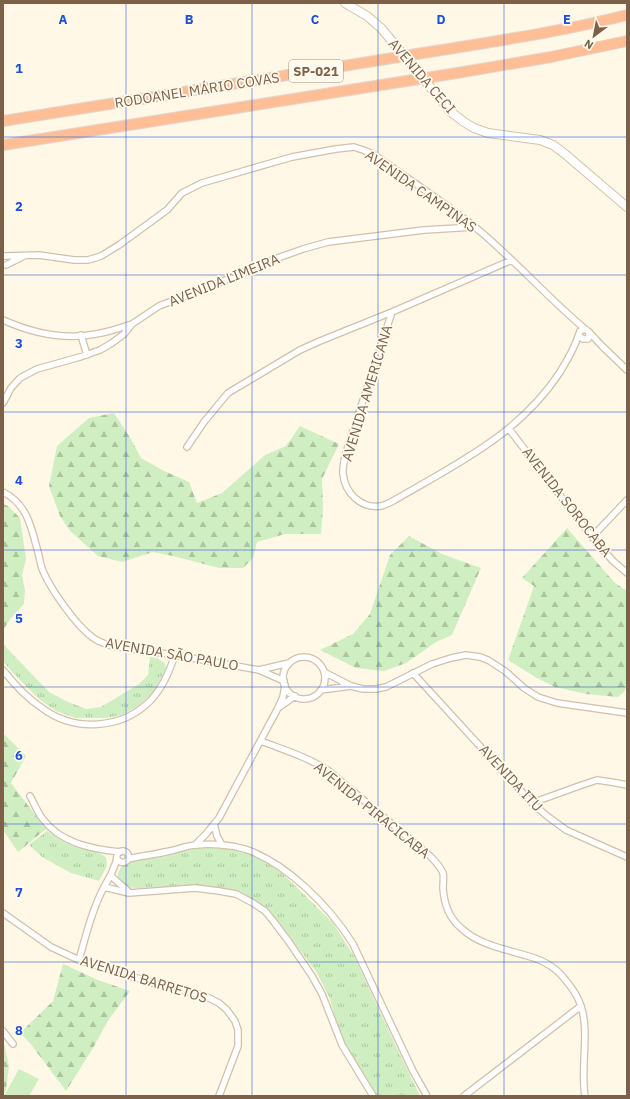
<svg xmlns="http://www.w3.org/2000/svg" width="630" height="1099" viewBox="0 0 630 1099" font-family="'IBM Plex Sans',sans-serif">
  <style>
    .grass { fill: url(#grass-tufts) }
    .forest { fill: url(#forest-firs) }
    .garden { fill: #cfefc2 }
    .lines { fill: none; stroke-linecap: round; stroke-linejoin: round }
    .street-casing { stroke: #d3c0aa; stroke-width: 8 }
    .secondary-casing { stroke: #d6c2a7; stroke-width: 10 }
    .highway-casing { stroke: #e0d9d3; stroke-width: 12 }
    .street { stroke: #fff; stroke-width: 5.5 }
    .secondary { stroke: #fff; stroke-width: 8 }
    .highway { stroke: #ffbe96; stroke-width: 10 }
    .secondary-bridge-casing { stroke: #d6c2a7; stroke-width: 10; stroke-linecap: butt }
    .secondary-bridge { stroke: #fff; stroke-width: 8 }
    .grid { fill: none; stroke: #1d4ed8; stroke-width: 1; stroke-opacity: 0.55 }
    .labels { text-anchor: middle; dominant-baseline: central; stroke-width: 3.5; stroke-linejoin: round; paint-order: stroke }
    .shield { fill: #fffaee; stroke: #a38e79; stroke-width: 1 }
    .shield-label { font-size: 13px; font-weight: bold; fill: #7c6047 }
    .street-label { font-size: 14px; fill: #7c6047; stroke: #fffaee }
    .grid-label { font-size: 13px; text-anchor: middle; font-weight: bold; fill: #1d4ed8; stroke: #fffaee; stroke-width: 3.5; stroke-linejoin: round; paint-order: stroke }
  </style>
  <defs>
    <pattern id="grass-tufts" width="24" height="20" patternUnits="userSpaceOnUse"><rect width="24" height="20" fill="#cfefc2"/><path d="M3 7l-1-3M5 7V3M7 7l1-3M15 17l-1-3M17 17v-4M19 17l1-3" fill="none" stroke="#adc59f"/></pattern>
    <pattern id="forest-firs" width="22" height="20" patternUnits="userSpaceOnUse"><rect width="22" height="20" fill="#cfefc2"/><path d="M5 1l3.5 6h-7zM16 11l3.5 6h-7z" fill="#adc59f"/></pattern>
  </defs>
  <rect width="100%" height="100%" fill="#fff8e6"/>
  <path class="grass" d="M3,644L49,692L66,701L86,709L101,707L139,684L148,675L150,657L157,658L165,663L166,669L153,693L137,707L121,715L106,718H75L56,711L39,699L12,672L3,661Z
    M47,831C56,837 66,844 75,847C88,851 94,849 106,857L107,866L99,881L71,873L42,857L29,845Z
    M211,848L229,849L253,855L280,871L333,923L354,956L396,1046L420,1096H377L346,1046L337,1024L330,999L317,973L278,921L270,912L256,902L245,897L199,886L137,888L125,887L118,880V873L121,867L128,862L140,859L164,857L187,849Z"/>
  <path class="forest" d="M114,413L131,439L141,458L162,470L189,482L197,503L222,493L265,455L286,446L300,426L339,444L322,479L323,507L321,534H285L257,542L253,558L243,568H219L173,556L153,552L122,562L98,556L70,531L60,516L49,486L57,446L89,418Z
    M3,504L8,506L20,518L26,559L22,575L25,591L24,604L10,619L3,631Z
    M567,528L615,583L627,591V675L625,691L618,697L586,694L555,687L535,677L508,660L534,586L522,578Z
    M409,536L442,554L481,568L452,635L436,642L406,663L384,671L356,668L320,650L353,634L370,614L390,555Z
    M3,733L26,756L11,783L46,829L18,852L3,830Z
    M63,964L98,980L130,991L109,1019L93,1048L66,1091L30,1043L20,1033L53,1001Z
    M3,1043L4,1044L9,1066L6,1090L3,1095Z"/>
  <path class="garden" d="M19,1069L39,1079L29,1096H4Z"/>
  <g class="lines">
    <defs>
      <path id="street" d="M4,256L39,255L74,260H88L101,256L119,245L167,210L182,193L202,183L292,157L336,149L354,147L363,150L373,154C407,178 442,201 475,227C514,259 547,297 585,329
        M6,265L24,256
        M392,312L349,443C346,453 342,464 343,474C345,493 361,509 381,506C385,505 389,503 393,501C455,465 520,434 560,372C569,357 575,347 580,331L585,329L589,332V337L588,339H583L579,336
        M3,320C32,333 65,340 96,334C109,332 120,328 132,324
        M589,332L602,346L627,370
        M81,335L87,355
        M3,403L11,388L20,378L37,369L80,357L100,350L112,343L124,334L132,324L159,306L221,282L272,260L303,249L328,242L424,230L475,227
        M509,429L592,537L613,561L627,573
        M187,447L204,422L228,393L300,350L320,341L392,312L512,260
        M3,492C29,505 32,531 39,556C40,561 41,567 43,571C51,590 76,625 92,637C98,642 105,644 112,646L175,655L259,670L284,681
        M592,537L627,500
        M283 678a21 21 0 1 1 42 0a21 21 0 1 1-42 0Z
        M3,670C14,684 27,698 42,708C74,732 122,730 151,700C163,687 169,672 175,655
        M259,670L289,663
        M324,672L351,686
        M413,673L532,803L547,816L566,830L627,857
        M321,690L351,686L363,689H376L386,687L432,664L451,658L466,655L480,657L488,660L505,671L524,688L538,697L557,703L627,713
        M278,708L295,696
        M261,741C284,750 308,757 329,771L430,856C435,861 440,866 443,873C444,877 443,883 443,888C444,903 449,918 461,928C479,945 505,949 528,956C545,961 557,968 567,982C573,989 578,997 581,1006C590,1033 580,1068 585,1096
        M30,796C34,803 37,811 42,818C60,843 91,849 120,852
        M532,803L579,786L597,780L611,782L627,785
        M215,823L214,824L217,836L222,845
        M195,845L206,834L219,818L278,708L283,697L285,685
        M128,859C142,856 157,854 170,851C179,849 188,845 197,845C211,843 231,845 245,849C287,863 330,907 353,944L413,1071L427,1096
        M111,876L129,892
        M104,887L129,893L195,888L219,891L236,894L253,903L265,911L274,922L289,942L312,976L322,994L342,1045L373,1096
        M3,913L51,947L79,960L156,984L205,996L219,1003L227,1010L235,1021L238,1030V1046L219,1096
        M79,960C86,935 92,910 104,887C109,879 113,871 116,862C117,859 116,856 118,853C120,851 124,850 126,852C133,857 124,868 117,859
        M3,1031L13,1044
        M464,1096L581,1006"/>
      <path id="secondary" d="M345,3L367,16L381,28
        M451,112L464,122L474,128L488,133L540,140L553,145L565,154L627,207"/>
      <path id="highway" d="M3,121C139,99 275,78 411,55C483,43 556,33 627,15
        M3,145L457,73L551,57L627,41"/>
    </defs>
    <use href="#street" class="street-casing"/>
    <use href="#secondary" class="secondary-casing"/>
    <use href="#highway" class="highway-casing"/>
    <use href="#street" class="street"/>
    <use href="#secondary" class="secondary"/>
    <use href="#highway" class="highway"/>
    <defs>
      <path id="secondary-bridge" d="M381,28L451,112"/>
    </defs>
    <use href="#secondary-bridge" class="secondary-bridge-casing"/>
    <use href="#secondary-bridge" class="secondary-bridge"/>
  </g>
  <path class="grid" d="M126,3V1096M252,3V1096M378,3V1096M504,3V1096M3,137H627M3,275H627M3,412H627M3,550H627M3,687H627M3,824H627M3,962H627"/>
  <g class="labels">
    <rect class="shield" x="289" y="60" width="54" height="22" rx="3"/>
    <g class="shield-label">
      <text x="316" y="71">SP-021</text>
    </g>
    <g class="street-label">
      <text transform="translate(422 76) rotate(49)">AVENIDA CECI</text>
      <text transform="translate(197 90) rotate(-9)">RODOANEL MÁRIO COVAS</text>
      <text transform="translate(421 191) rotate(35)">AVENIDA CAMPINAS</text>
      <text transform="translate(224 280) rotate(-22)">AVENIDA LIMEIRA</text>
      <text transform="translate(367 393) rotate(-73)">AVENIDA AMERICANA</text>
      <text transform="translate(567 502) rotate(52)">AVENIDA SOROCABA</text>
      <text transform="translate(172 654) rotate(10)">AVENIDA SÃO PAULO</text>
      <text transform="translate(511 778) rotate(47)">AVENIDA ITU</text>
      <text transform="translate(372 810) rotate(39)">AVENIDA PIRACICABA</text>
      <text transform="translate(144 979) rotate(17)">AVENIDA BARRETOS</text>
    </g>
  </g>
  <g class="grid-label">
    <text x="63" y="24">A</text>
    <text x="189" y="24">B</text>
    <text x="315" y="24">C</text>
    <text x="441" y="24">D</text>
    <text x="567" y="24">E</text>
    <text x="19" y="73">1</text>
    <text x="19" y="211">2</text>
    <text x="19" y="348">3</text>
    <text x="19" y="485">4</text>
    <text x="19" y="623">5</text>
    <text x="19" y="760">6</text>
    <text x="19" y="897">7</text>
    <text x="19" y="1035">8</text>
  </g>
  <rect width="630" height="1099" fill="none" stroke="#7c6047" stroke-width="8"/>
  <g transform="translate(594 36) rotate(212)" stroke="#fffaee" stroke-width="3" paint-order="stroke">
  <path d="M0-3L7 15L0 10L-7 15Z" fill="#7c6047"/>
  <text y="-6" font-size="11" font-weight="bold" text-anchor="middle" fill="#7c6047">N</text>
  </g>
</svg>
